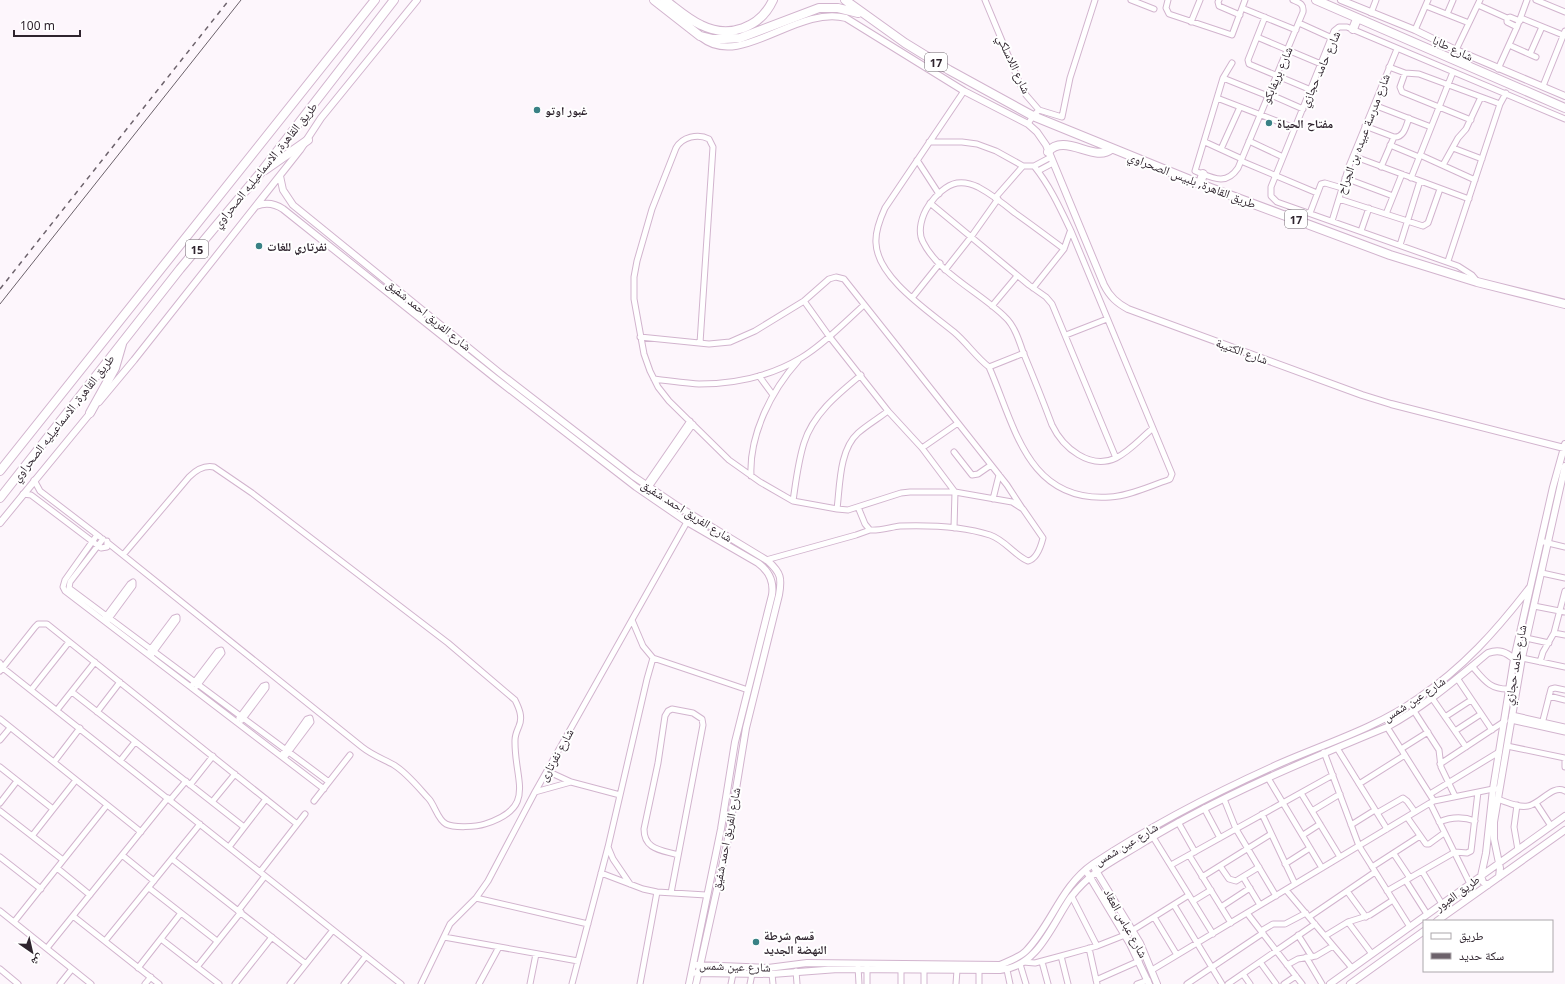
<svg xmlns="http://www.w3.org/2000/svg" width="1565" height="984" viewBox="0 0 1565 984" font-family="'Noto Sans','Noto Naskh Arabic',sans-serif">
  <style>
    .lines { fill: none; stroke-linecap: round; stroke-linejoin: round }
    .minor-casing { stroke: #d2b4ce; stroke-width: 7 }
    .tertiary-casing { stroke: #d2b4ce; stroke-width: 8 }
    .trunk-casing { stroke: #d2b4ce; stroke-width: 10 }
    .minor { stroke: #fff; stroke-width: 5 }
    .tertiary { stroke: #fff; stroke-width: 6 }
    .trunk { stroke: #fff; stroke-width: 8 }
    .tram { stroke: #6c626b; stroke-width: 1 }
    .rail { stroke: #6c626b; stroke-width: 1.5; stroke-dasharray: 5 5; stroke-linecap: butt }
    .poi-dot { fill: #398185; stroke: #fff; stroke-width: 1.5 }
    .labels { text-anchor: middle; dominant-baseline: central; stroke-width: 4; stroke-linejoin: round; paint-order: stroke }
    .shield { fill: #fff; stroke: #6d666d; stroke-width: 1 }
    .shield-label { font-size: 11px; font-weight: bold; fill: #2f242e }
    .street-label { font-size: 12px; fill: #2f242e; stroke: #fff }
    .poi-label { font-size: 12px; font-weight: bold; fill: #2f242e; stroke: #fff; text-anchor: start }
  </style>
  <rect width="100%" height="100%" fill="#fdf6fc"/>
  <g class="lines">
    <defs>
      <path id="minor" d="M985,0L1020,84L1026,95L1039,110L1033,116L1028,124
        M1131,0L1154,9
        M1168,0L1166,8L1169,14L1232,35L1245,0
        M1219,0L1218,2L1219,6L1240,15
        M1536,0L1565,12
        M1478,5L1507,18L1510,17L1520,21
        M1426,6L1469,23
        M1242,8L1296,30
        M1371,13L1376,0
        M1447,14L1453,0
        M1265,17L1248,60L1249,64L1311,90
        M1507,18V22L1517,27
        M1521,18L1563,35
        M1191,22L1200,0
        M1299,23L1332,38
        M1415,30L1428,0
        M1257,37L1321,64
        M1509,45L1536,57
        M1456,50L1480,0
        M1530,54L1542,27
        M1232,63L1223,78L1195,171C1213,178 1226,186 1238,168L1303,12C1304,4 1300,3 1293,0
        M1389,67L1405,73L1419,74L1500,104
        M1498,69L1517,27L1527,0
        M1405,73L1400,87L1402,92L1471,120
        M1223,78L1268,96
        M1543,86L1565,31
        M964,91L885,208C880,219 875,231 876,243C877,278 930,312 954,332C967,343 976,357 989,367C1015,426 1027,503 1110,497C1129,496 1150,486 1168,480L1170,479L1172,474L1071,231C1060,208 1050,186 1034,166
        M1269,94L1303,109
        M1217,98L1295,128
        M1374,105L1431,127
        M1039,110L1062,117L1070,78L1095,0
        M1365,126L1394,137C1404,138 1406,126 1409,118
        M1249,141L1283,157
        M929,142H962L977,144L996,151L1023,166H1034L1051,157
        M1205,142L1242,159
        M1390,145L1419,157
        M1453,148L1482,159
        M1221,149L1240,107
        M1420,155L1475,180
        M1353,156L1469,199
        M917,160L939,194
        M1241,161L1317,193
        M1443,165L1458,138L1466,129L1481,97
        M1381,167L1394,137
        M1038,171L1053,163
        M1345,178L1393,196
        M1411,178L1453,72
        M995,198L1023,166
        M1339,199L1423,226L1428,223L1440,189
        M930,203L1029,285L1046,297L1052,304L1116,458
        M1310,213L1321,184L1325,183L1342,188
        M1386,214L1402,174
        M1332,221L1349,166L1397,49
        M1361,231L1369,208
        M1400,245L1420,181
        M1064,249C1048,237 1032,225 1015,213C1004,204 991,194 978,187C972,184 964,182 957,183C946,185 935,196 929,205C922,215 917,231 923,242C938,273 981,293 1005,317C1014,325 1019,340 1023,352C1033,376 1043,401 1052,425C1063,448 1090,470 1116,458C1130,451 1141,438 1152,429
        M1448,261L1500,104L1506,93
        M945,270L971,237L998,199
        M1477,281L1472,275L1458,266L1277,202L1271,196V187L1334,31L1339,27H1347L1565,119
        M1033,288L1064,249L1070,232
        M912,298L940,263
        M992,306L1017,276
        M1066,335L1107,319
        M640,337L709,344L730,342L755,331L804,301L829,279L836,277L844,279L958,423L922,448
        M700,343L713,147L709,139C698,133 682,137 676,148L652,209L637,261L634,277V299L644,354L650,371L658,387L669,401L729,460L760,482L793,501L837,509L848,510L901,493L910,492H955L922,448L888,411L829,336L804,301
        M989,367L1024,353
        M759,376L773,395
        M654,379C669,381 684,383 699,384C734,384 771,376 801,358C824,344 844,323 864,305
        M958,423L1007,485L1022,508
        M954,452L972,475L978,474L991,465
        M751,476C749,435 771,391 798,361
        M34,480L40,491L100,537
        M646,485L690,421
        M649,487L693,424
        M23,494L31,495L35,498L101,548L107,547V541
        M993,499L999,475
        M793,501C796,481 798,462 804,443C813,414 838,394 861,375
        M858,507L865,524L870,530C879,531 891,527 900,526C930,525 962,526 990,535C1005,540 1014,555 1028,561C1037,559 1041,546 1043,538L1023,509L1012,502L955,492L954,528
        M837,509C840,486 839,450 858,433C867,425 879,418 888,411
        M97,535L65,580L63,587L65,591L324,789
        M103,539L70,582L69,588L329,782
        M1544,542L1565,547
        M108,543L123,555L362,747C372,755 383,759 394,765C407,773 418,787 429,799C435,806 438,820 446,824C454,828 476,827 485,824C538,807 514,781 515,740C515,735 517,731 519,726C523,717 519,708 515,700L448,643L252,493L214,467C204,465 196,470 189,477L123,555
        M766,560L856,535L870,530
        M1542,573L1565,578
        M1534,606L1565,612
        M104,619L130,584L133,582V586L108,620
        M632,620L643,646L653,658L748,690
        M1554,633L1565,635
        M1526,638L1549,643
        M150,650L174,618L177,617V620L152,654
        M1522,658L1565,667
        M1540,662L1543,652L1554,633L1565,591
        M0,663L3,668L401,984
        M1472,666C1484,680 1490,690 1510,689
        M0,671L35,627L38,624H47L297,824
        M1457,678L1492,730
        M193,684L218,651L221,650L222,653L197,686
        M31,690L69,642
        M72,692L244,827
        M1549,696L1565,700
        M1432,698L1466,747
        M57,710L95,662
        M1414,711L1439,750L1441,767L1455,796
        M97,712L120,682
        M1512,715L1565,727
        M1445,717L1471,700
        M239,718L263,686L266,685V688L242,720
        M0,719L141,832
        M1511,720L1565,732
        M1542,724L1551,689L1555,688L1565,690
        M1387,727L1434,801
        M1455,731L1481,714
        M0,740L10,728
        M1507,746L1565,758
        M1337,748L1387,829
        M1401,749L1428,732
        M1324,752L1359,846L1410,927
        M281,756L307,719L310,718L311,722L284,758
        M120,761L135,742
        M1565,761V767
        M54,762L80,728
        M1440,764L1505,721
        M0,767L53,809
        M547,771L571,782L620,795
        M1268,778L1322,868
        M1359,784L1405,755
        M190,785L213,756
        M535,792L571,782
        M1301,793L1340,857
        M1430,794L1499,752
        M1224,799L1236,829L1276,896
        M1497,799C1507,802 1518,808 1528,806C1540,804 1553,784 1565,791
        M170,800L186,781
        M314,801L350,755
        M212,802L235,774
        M0,803L17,781
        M1430,803L1470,884
        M1536,803L1551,826
        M1517,805L1514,827L1518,850
        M1204,808L1220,838
        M0,811L63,860
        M1312,811L1340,794
        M1377,813L1403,798L1407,801L1415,812
        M1262,814L1295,884
        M1407,817L1426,844H1429L1444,833
        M1178,822L1195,852
        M1439,822C1451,817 1462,816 1475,821
        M1351,825L1375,810
        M1303,835L1320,824
        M32,836L76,780
        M1153,837L1213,934
        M229,847L266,799
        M608,847L613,859L630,884
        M1394,854L1410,878
        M122,855L154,881
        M1189,855L1231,923
        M0,857L41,889
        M172,859L306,964
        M1285,864L1310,848
        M1171,865L1333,775
        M1220,866L1229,879L1236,881L1259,867
        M1372,867L1420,836
        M57,868L90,895
        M1422,871L1442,904
        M260,872L305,814
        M601,873L643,889L657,892L706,895
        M1202,877L1271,834
        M1243,877L1260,905
        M1406,881L1427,914
        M149,888L217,941
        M1286,890L1352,968
        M1347,891L1366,917
        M1387,891L1455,852L1467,853L1471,851L1478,792
        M671,893L703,725L702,719L693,713L672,709L668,711L665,716L658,763L644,829C644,850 662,850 678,855
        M1072,897L1097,946
        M476,898L588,924
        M1193,901L1211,890
        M1174,905L1222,984
        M1221,907L1250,888
        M0,911L91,984
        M238,911L265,876
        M1247,913L1302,984
        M73,916L159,984
        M1154,917L1177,955
        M1309,917L1375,872
        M14,922L107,805
        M1348,922L1372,954
        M1261,931L1273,924H1285L1306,913
        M1298,935L1312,957
        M1325,936L1348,922L1370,915L1393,900
        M444,937L578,961
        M161,939L219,984
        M105,941L200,824
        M47,948L168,798
        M1089,948L1097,984
        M1061,956L1068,984
        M1306,957L1322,984
        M1023,962L1035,963L1061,956L1097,946L1125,935L1189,895
        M1042,962L1048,984
        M1260,962L1276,984
        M1020,964L1026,984
        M1287,965L1298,959L1316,956L1333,946
        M197,967L241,912
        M858,967L859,984
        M867,967V984
        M138,968L181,913
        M0,969L18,984
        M924,969V984
        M1007,970L1010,984
        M1152,970L1430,803L1434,801L1493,789H1497
        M796,971L797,984
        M772,974L773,984
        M1243,974L1250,984
        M1096,980L1139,961
        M60,984L72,969
        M145,984L151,977
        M235,984L272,937
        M290,984L333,930
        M344,984L366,956
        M421,984L450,924L476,898L488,881L535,792L687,522
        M479,984L499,947
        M530,984L536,954
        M572,984L608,847L647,679L653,658
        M640,984L657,892
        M731,984L733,974
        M750,984L752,974
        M901,984V969
        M956,984L957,970
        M979,984V971
        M1137,984L1148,980
        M1187,984L1263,933
        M1228,984L1315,924
        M1284,984L1296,976"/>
      <path id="tertiary" d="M1341,0L1415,30L1456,50L1565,96
        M702,38C741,69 797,5 846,18L964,91L1028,124L1037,132L1046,145L1104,285C1110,297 1117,303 1128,309L1362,395L1391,404L1564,448
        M280,176L283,190L293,205L501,374L633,476L679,507L768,561C781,573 782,578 779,595L746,728L727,844L696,984
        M256,206C266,202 274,203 283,209L495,378L636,487L687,522L758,563C769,571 774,582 772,595L735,742L721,829L689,984
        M99,402L134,360L300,150L321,118L417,0
        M0,523L92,411
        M1095,869L1140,943L1157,984
        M1088,874L1130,944L1149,984
        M1499,877L1500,868L1494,839V822L1522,658L1565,466
        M1488,885L1483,882L1481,876L1486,853L1493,789L1514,659L1553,487L1565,444
        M1437,921L1565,830
        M697,965L768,968L807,963L1000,965C1009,961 1019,958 1026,951C1052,924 1061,886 1093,864C1152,825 1216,792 1281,763C1327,743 1376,728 1417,699C1463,668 1496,631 1530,587
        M696,973L772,974L838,969L1000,970C1038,967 1052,924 1071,897C1078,888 1086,880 1095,873C1110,861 1129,852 1146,841C1222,795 1305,761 1387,727C1424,707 1455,680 1488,653C1499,649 1506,652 1514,659
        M1330,984L1565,816
        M1350,984L1424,931"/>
      <path id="trunk" d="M654,0L700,36L712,39H724L740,38L819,8H838L858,13
        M665,0C677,9 688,19 701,25C729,39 760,28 773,0
        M845,0L905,43L949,70L1033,116L1200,184L1390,255L1477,282L1565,304
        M1316,0L1565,108
        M1353,29L1357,19
        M1048,152C1064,132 1095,163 1111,149
        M265,170L308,140
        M1200,184L1203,174
        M90,413L115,368L122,344
        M0,471L375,0
        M0,498L180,269L261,172L394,0"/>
    </defs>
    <use href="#minor" class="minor-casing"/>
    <use href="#tertiary" class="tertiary-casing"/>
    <use href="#trunk" class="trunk-casing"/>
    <use href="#minor" class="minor"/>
    <use href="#tertiary" class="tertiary"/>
    <use href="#trunk" class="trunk"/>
    <path class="tram" d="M0,304L241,0"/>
    <path class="rail" d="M0,289L229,0"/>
  </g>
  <g class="poi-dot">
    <circle cx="537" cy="110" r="4"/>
    <circle cx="1269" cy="123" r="4"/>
    <circle cx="259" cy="246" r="4"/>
    <circle cx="756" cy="942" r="4"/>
  </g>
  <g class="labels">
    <g class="shield">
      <rect x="925" y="53" width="22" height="18" rx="3"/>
      <rect x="1285" y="210" width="22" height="18" rx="3"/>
      <rect x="186" y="240" width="22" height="18" rx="3"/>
    </g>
    <g class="shield-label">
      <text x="936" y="62">17</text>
      <text x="1296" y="219">17</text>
      <text x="197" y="249">15</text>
    </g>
    <g class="street-label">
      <text transform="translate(1453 48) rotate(25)">شارع طابا</text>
      <text transform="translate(1014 64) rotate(65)">شارع اللاسلكي</text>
      <text transform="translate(1320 69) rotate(-66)">شارع حامد حجازي</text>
      <text transform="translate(1277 75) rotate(-67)">شارع بريفابكو</text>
      <text transform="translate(1363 134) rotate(-69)">شارع مدرسة عبيده بن الجراح</text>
      <text transform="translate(265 165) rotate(-51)">طريق القاهرة, الاسماعيليه الصحراوي</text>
      <text transform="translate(1192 180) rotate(21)">طريق القاهرة, بلبيس الصحراوي</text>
      <text transform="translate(429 315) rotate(39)">شارع الفريق احمد شفيق</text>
      <text transform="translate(1242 351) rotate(20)">شارع الكتيبة</text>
      <text transform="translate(63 418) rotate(-52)">طريق القاهرة, الاسماعيليه الصحراوي</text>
      <text transform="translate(687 511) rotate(32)">شارع الفريق احمد شفيق</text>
      <text transform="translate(1515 665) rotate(-80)">شارع حامد حجازي</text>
      <text transform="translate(1414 699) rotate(-33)">شارع عين شمس</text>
      <text transform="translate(556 755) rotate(-61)">شارع نفرتارى</text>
      <text transform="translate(726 839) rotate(-79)">شارع الفريق احمد شفيق</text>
      <text transform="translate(1126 844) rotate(-31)">شارع عين شمس</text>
      <text transform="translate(1457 893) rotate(-36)">طريق العبور</text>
      <text transform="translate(1126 923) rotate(61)">شارع عباس العقاد</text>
      <text transform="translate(735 966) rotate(2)">شارع عين شمس</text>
    </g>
    <g class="poi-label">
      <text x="545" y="110">غبور اوتو</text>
      <text x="1277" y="123">مفتاح الحياة</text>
      <text x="267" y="246">نفرتاري للغات</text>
      <text x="764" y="935">قسم شرطة<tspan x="764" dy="14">النهضة الجديد</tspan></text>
    </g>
  </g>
  <rect x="1423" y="920" width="130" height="52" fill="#ffffff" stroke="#aca7ab"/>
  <rect x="1431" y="933" width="20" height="6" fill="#ffffff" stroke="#aca7ab"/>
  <text x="1459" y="940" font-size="12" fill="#2f242e">طريق</text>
  <rect x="1431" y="953" width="20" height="6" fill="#6c626b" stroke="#aca7ab"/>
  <text x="1459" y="960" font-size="12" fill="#2f242e">سكة حديد</text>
  <g transform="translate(32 952) rotate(146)" stroke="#ffffff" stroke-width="3" paint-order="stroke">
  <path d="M0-3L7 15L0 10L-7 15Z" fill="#2f242e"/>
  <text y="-6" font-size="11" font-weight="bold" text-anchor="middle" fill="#2f242e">ش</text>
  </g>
  <path d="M14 30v6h66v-6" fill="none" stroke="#2f242e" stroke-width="2"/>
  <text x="20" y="30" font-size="12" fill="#2f242e" stroke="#ffffff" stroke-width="3" paint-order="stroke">100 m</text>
</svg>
